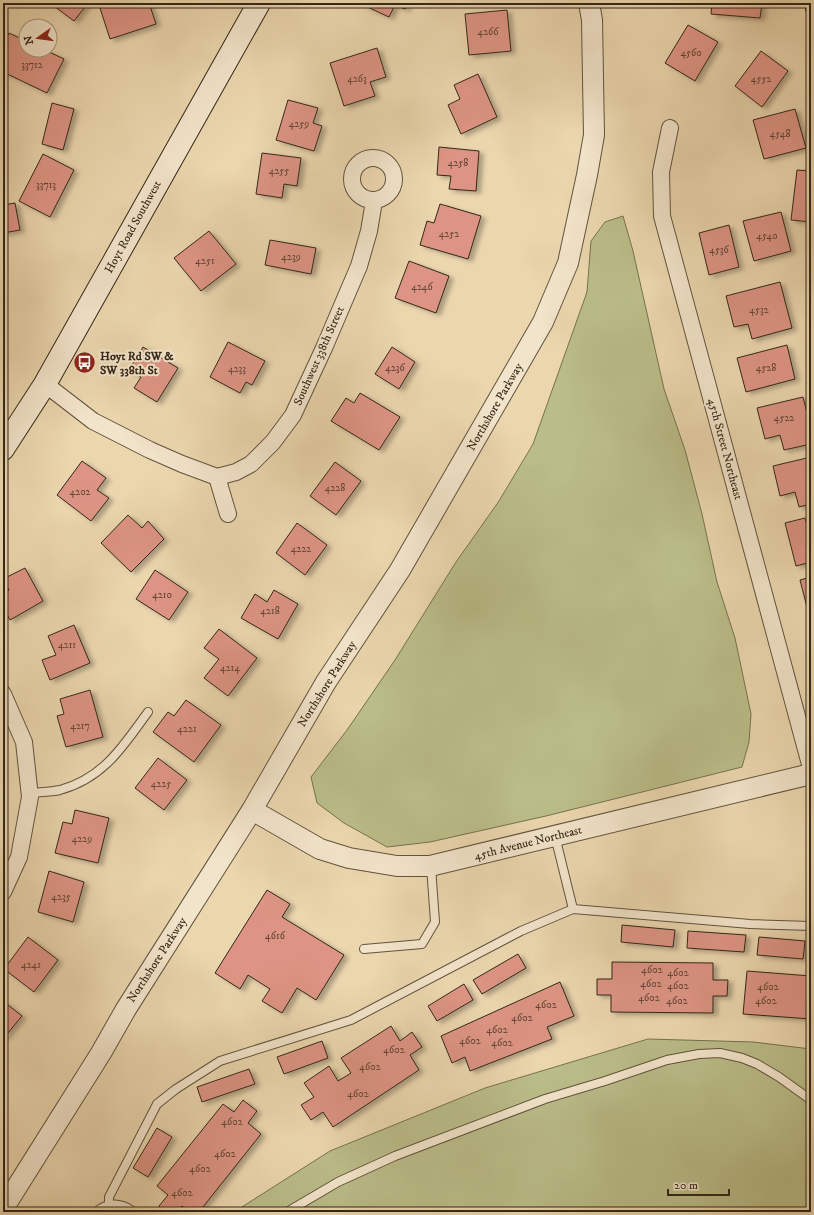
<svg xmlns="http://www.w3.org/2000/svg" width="814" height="1215" viewBox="0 0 814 1215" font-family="'IM FELL DW Pica',serif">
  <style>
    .green { fill: #babd89; stroke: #767250 }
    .building { fill: #dd9484; stroke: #332718; filter: url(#shadow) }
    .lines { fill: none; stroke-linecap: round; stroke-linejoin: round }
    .service-casing { stroke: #61533e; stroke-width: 10 }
    .minor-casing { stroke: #61533e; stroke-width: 18 }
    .tertiary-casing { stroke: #61533e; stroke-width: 22 }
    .secondary-casing { stroke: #332718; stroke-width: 24 }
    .service { stroke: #f2e4ca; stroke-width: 8 }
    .minor { stroke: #f2e4ca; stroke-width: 16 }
    .tertiary { stroke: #f2e4ca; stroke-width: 20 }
    .secondary { stroke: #f2e4ca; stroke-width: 22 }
    .labels { text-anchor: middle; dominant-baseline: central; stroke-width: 4; stroke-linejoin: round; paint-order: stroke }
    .number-label { font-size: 10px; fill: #5e4233 }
    .street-label { font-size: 12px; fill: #332718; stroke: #f2e4ca }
    .poi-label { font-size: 12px; font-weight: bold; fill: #332718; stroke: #f2e4ca; text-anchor: start }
  </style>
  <defs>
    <filter id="shadow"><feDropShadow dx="4.5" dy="2.5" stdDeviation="2" flood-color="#0004"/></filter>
  </defs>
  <rect width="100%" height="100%" fill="#ebd6ae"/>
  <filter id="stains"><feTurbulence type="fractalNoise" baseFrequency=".005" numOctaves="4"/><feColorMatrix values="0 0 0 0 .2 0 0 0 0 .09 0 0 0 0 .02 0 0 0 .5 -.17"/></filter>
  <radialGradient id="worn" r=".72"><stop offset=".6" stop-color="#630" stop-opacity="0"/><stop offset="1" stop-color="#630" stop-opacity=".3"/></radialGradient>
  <path class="green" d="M623,216L633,251L664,389L685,450L702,514L717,582L735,638L751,714L749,742L742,767L546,816L430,842L387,847L344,823L317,803L311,777L347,730L395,660L456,562L499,501L533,444L587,292L591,241L605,222Z
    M648,1039L753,1042L811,1049V1212H234L330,1151L485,1088Z"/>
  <path class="building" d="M50,3H88L74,21Z
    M106,3H149L156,24L110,39L99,5Z
    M361,3H408L405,9L395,5L389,17L361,4Z
    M712,3H762L760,18L711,14Z
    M804,3H811V31Z
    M507,10L511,51L469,55L465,14Z
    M688,25L718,42L695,81L665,63Z
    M9,33L26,41V50H45L64,59L47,93L3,72V44Z
    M377,48L386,77L370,82L375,96L344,106L330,63Z
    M761,51L788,71L762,107L735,86Z
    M478,74L497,117L461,134L448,105L460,99L454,85Z
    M288,100L318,108L313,123L322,126L314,151L276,140Z
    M52,103L74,109L63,150L42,144Z
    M795,109L806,148L764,159L753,120Z
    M439,147L479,151L476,191L449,189L451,176L437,175Z
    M262,153L301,158L297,186L284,184L282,198L256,194Z
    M43,154L74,170L50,217L19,201Z
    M797,170L811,171V222L791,220Z
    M15,203L20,230L3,233V205Z
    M440,204L481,216L468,259L420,245L427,221L434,223Z
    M781,212L791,251L754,261L743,221Z
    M729,225L739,267L709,275L699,233Z
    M209,231L236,264L201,291L174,258Z
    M270,240L316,248L311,274L265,265Z
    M409,261L449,276L436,313L395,298Z
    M780,282L792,328L752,339L748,324L734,327L726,296Z
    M228,342L265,361L252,385L246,382L240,393L210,377Z
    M787,345L795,379L746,392L737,358Z
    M143,347L178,368L157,402L134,388L141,377L129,370Z
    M392,347L415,362L399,389L375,374Z
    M360,393L400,417L379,450L331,421L346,398L354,403Z
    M803,397L811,429V444L784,450L780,435L765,439L757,408Z
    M811,457V504L799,507L795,492L780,496L773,466Z
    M82,461L106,478L97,490L109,498L91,521L57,495Z
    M335,462L361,481L336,515L310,496Z
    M128,515L142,528L148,521L164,539L131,572L101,543Z
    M805,518L807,526L811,525V562L796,566L785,523Z
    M297,523L327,545L305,575L276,553Z
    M25,568L43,601L10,620L3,607V593L9,590L3,579Z
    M155,570L188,592L169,620L136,599Z
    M811,577V623L800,580Z
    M274,590L298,604L278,639L241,618L255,594L267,602Z
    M74,625L90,663L50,680L42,660L56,655L48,636Z
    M219,629L257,658L228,696L204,678L219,659L204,648Z
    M90,690L103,737L66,747L57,716L64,714L60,699Z
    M186,700L221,725L194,762L153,732L168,712L174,716Z
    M158,758L187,780L164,810L135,788Z
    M75,810L109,818L98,863L55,853L63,822L72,824Z
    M49,871L84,882L73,922L38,912Z
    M267,890L290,904L282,917L344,955L316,1000L297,988L282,1013L262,1001L270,989L248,975L240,989L215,973Z
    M622,925L675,930L673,947L621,942Z
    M688,931L746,935L744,952L687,948Z
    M28,937L58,960L34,992L4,969Z
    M759,937L805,941L803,959L757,955Z
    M518,954L526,968L482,994L473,980Z
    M612,962L713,963V980H728L727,996H713V1013L611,1012V995H597V979H612Z
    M747,971L811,976V1019L743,1014Z
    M560,982L574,1016L547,1027L552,1039L470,1071L465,1057L452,1063L441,1036Z
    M464,984L473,1000L437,1021L428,1006Z
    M3,1001L22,1016L3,1039Z
    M391,1026L400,1041L412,1032L422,1047L410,1055L419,1070L333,1127L323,1112L311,1120L301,1105L314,1097L304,1083L329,1066L338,1081L351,1073L341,1058Z
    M322,1041L328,1058L284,1074L277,1057Z
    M249,1069L255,1084L202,1102L197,1087Z
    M243,1100L257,1111L248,1123L261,1134L199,1212H190L182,1206L177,1212H166L159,1206L168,1195L157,1186L223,1104L234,1112Z
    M157,1128L172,1137L148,1177L133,1168Z"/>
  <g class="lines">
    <defs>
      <path id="service" d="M30,793C40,792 51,792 60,790C104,778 123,746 148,712
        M555,836L573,909
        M364,949L422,944L435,922L431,866
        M109,1204V1197L157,1104L176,1089L220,1061L351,1020L521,931L573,909L750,924L811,926
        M96,1212C108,1201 122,1203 134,1212
        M287,1212L338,1182L395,1156L545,1099L605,1081L667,1060L699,1054L720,1053L742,1058L757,1064L779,1077L811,1100"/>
      <path id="minor" d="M670,128L661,172L662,216L811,768
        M352 179a21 21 0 1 1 42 0a21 21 0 1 1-42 0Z
        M45,384L93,421L150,450L182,464L217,477L236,472L251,464L273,442L293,415L324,348L359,266L369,231L374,201
        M217,477L228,514
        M3,694L24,742L30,797L19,857L3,892"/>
      <path id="tertiary" d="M252,810L320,849L349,858L397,866H430L811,774
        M3,1209L101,1053L126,1009L252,810L326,682L400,570L543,322L568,263L587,175L594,135L592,20L589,3"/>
      <path id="secondary" d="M3,449L45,384L259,3"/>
    </defs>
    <use href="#service" class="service-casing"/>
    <use href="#minor" class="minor-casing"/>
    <use href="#tertiary" class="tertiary-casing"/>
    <use href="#secondary" class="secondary-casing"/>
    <use href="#service" class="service"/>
    <use href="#minor" class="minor"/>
    <use href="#tertiary" class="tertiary"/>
    <use href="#secondary" class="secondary"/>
  </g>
  <defs>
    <symbol id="bus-disc" viewBox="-11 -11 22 22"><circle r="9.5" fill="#8f2418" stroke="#f2e4ca"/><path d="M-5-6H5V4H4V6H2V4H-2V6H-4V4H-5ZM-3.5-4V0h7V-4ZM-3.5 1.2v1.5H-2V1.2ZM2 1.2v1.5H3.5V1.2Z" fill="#fff"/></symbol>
  </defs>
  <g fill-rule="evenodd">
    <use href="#bus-disc" x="72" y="350" width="25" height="25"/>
  </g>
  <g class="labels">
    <g class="number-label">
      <text x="488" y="32">4266</text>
      <text x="691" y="53">4560</text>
      <text x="32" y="65">33712</text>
      <text x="357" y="79">4263</text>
      <text x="761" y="79">4552</text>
      <text x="299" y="124">4259</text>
      <text x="780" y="134">4548</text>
      <text x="458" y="163">4258</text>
      <text x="279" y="171">4255</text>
      <text x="46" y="185">33713</text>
      <text x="449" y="234">4252</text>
      <text x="767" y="236">4540</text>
      <text x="719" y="250">4536</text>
      <text x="291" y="257">4239</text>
      <text x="205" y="261">4251</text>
      <text x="422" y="287">4246</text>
      <text x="759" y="310">4532</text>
      <text x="395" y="368">4236</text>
      <text x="766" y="368">4528</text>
      <text x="237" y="369">4233</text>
      <text x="784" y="418">4522</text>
      <text x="335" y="488">4228</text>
      <text x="80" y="492">4202</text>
      <text x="301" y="549">4222</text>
      <text x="162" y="595">4210</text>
      <text x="270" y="611">4218</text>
      <text x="67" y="645">4211</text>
      <text x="230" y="668">4214</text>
      <text x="80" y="726">4217</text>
      <text x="187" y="729">4221</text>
      <text x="161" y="784">4225</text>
      <text x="82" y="839">4229</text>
      <text x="61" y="897">4235</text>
      <text x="275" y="936">4616</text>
      <text x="31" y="965">4241</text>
      <text x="652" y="970">4602</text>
      <text x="678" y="973">4602</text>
      <text x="651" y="984">4602</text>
      <text x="678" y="986">4602</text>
      <text x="768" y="987">4602</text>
      <text x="649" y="998">4602</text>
      <text x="677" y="1001">4602</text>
      <text x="766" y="1001">4602</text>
      <text x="546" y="1005">4602</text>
      <text x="522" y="1018">4602</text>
      <text x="497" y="1030">4602</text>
      <text x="470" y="1041">4602</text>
      <text x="502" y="1043">4602</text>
      <text x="394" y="1050">4602</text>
      <text x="370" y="1067">4602</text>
      <text x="358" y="1094">4602</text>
      <text x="232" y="1122">4602</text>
      <text x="225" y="1154">4602</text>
      <text x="200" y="1169">4602</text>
      <text x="182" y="1193">4602</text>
    </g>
    <g class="street-label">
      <text transform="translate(133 227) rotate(-61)">Hoyt Road Southwest</text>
      <text transform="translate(319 356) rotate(-66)">Southwest 338th Street</text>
      <text transform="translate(495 407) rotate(-60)">Northshore Parkway</text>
      <text transform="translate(725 449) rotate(75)">45th Street Northeast</text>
      <text transform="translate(327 684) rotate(-58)">Northshore Parkway</text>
      <text transform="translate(528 843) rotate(-14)">45th Avenue Northeast</text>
      <text transform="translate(157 960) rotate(-57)">Northshore Parkway</text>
    </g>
    <g class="poi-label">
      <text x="100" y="356">Hoyt Rd SW &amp;<tspan x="100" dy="14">SW 338th St</tspan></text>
    </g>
  </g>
  <rect width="814" height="1215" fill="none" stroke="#ebd6ae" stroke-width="16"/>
  <rect x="4" y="4" width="806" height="1207" fill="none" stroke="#332718" stroke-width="2"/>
  <rect x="8" y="8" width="798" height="1199" fill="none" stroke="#332718"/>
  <g transform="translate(38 38) rotate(256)"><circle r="19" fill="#f2e4ca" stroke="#a69883"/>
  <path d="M0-3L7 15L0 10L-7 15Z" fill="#8f2418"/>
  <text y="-6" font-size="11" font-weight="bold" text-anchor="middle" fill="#332718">N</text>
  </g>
  <path d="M668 1189v6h61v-6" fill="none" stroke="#332718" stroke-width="2"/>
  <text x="674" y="1189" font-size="12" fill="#332718" stroke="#f2e4ca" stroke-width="3" paint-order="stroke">20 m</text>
  <rect width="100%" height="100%" filter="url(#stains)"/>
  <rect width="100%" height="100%" fill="url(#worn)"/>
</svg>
